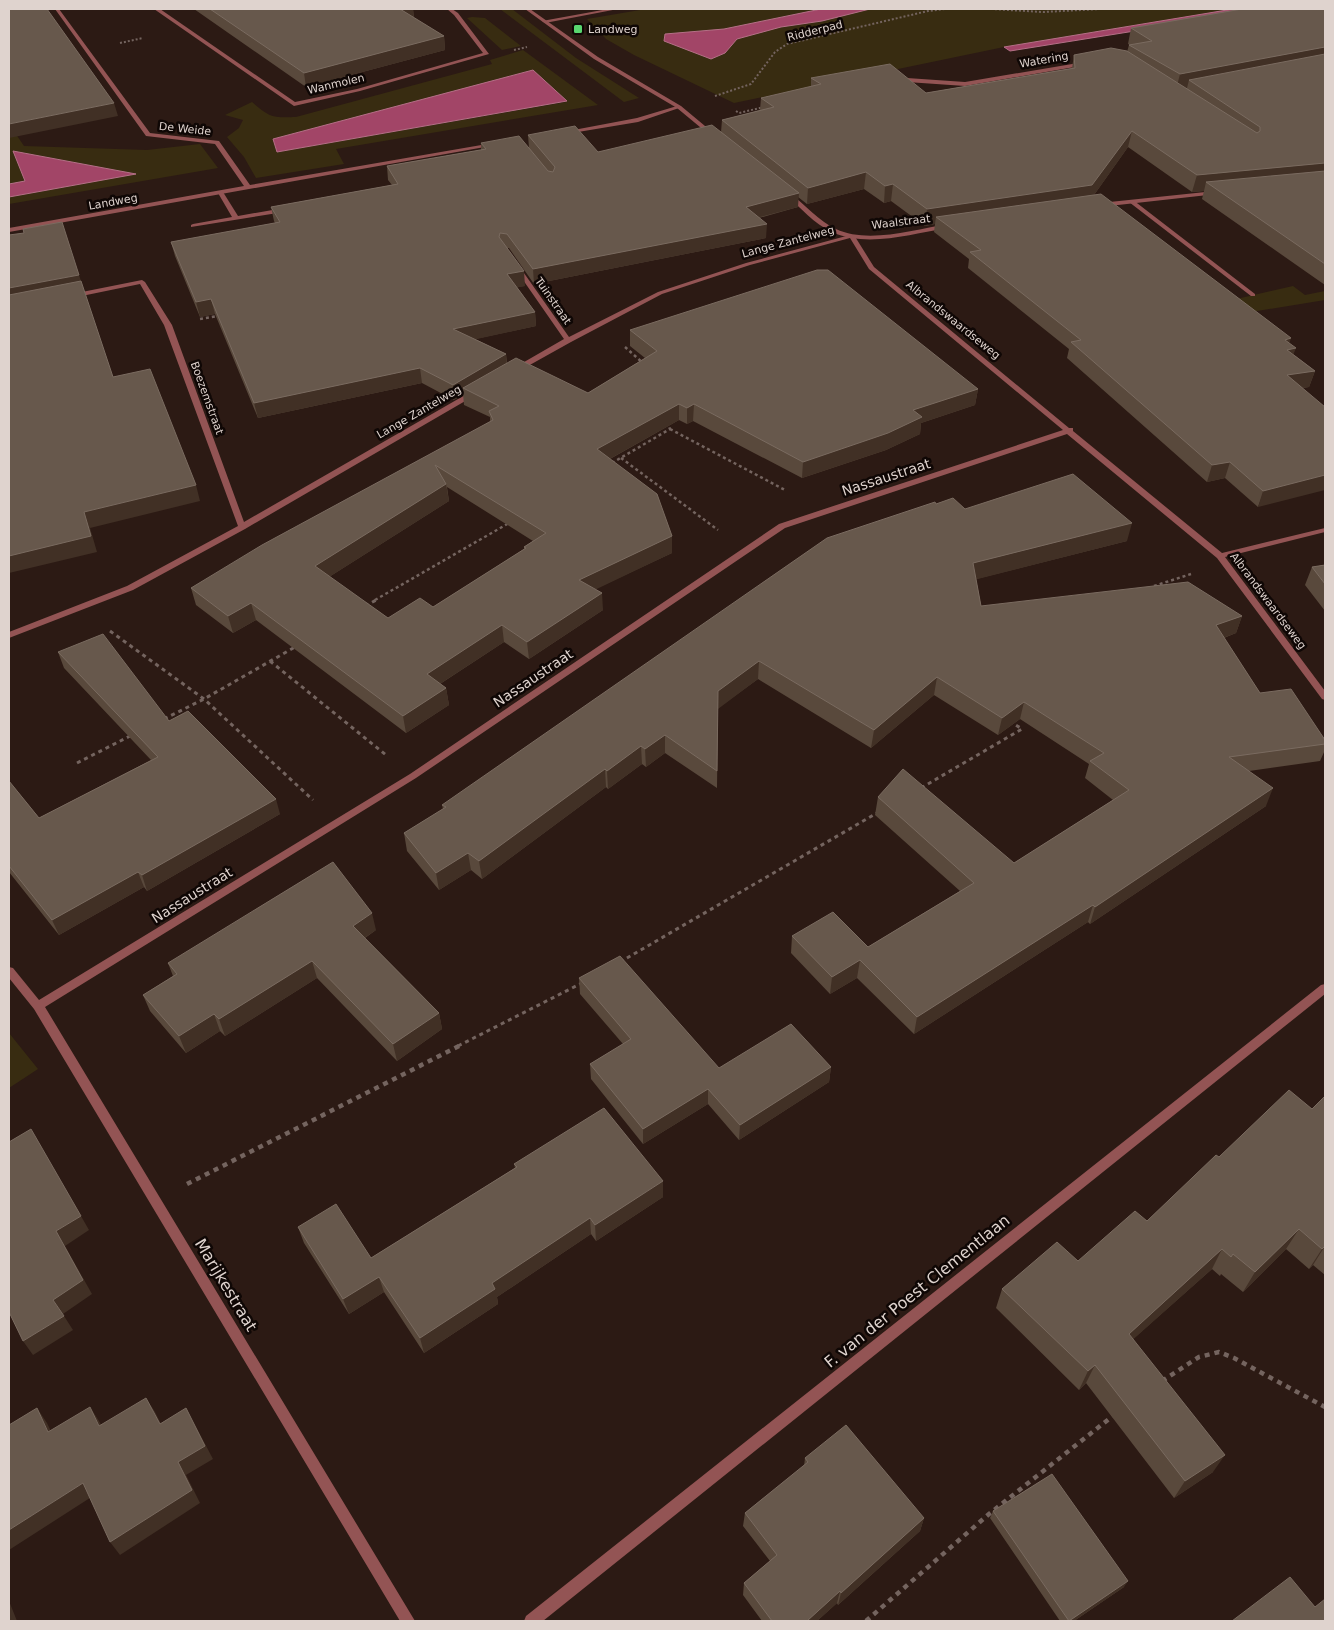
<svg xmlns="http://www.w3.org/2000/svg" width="1334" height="1630" viewBox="0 0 1334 1630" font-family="'DejaVu Sans',sans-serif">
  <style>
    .green { fill: #382c11; fill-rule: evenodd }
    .water { fill: #a24567; stroke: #b47086 }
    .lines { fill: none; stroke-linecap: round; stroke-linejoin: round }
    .path-far3 { stroke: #74645f; stroke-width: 2; stroke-dasharray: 2 2; stroke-linecap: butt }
    .path-far2 { stroke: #74645f; stroke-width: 2.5; stroke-dasharray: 3 3; stroke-linecap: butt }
    .path-far1 { stroke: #74645f; stroke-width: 3; stroke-dasharray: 4 4; stroke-linecap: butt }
    .path { stroke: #74645f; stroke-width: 4.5; stroke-dasharray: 5 5; stroke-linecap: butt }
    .service { fill: #935454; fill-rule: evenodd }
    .minor { fill: #935454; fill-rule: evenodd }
    .tertiary { fill: #935454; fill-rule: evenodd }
    .wall { fill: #59493c; fill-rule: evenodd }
    .shaded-wall { fill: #413025 }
    .building { fill: #67584c; stroke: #7a6b60; fill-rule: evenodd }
    .poi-dot { fill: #59d56f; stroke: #0f0705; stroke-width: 2 }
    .labels { text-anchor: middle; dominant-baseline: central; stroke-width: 5; stroke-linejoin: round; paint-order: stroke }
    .far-poi-label { font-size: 11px; fill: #dfd3ce; stroke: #0f0705; text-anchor: start }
    .far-street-label { font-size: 11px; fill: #dfd3ce; stroke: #0f0705 }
    .street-label { font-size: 14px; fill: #dfd3ce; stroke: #0f0705 }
    .near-street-label { font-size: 16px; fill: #dfd3ce; stroke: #0f0705 }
  </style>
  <rect width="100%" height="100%" fill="#2c1a14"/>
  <path class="green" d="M500,9H512L576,58L639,98L624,102Z
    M646,9H1233L1004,47L734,103L634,55L606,39L587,19Z
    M472,17L485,18L521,46L502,50L467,18Z
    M523,50L598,105L336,149L344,164L256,178L244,157L227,137L239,128L243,120L225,115L252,102C269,117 272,118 296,117L492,64L490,60ZM533,70L566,102L277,152L273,139Z
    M9,124L24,146L147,150L200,144L218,168L9,204V197L135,174L14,151L25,181L9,184Z
    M1293,286L1305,295L1325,291V300L1245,313L1232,300Z
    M9,1033L38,1069L9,1088Z"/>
  <path class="water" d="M821,9H870L822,21L781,27L737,39L725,53L711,59L664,41L665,34L724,29Z
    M1233,9H1272L1010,51L1004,47Z
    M533,70L567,101L277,152L273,139Z
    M13,151L136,174L9,197V184L25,181Z"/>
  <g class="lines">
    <path class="path-far3" d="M991,9L1043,12L1101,9
      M120,43L143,38
      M514,50L527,47
      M715,96L751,84L775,52L787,44L928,11L945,9
      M736,111L739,113L764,107"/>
    <path class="path-far2" d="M200,319L218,316
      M625,347L643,363
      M670,429L785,490
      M621,458L718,530
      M612,463L670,429L668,424
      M1154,586L1191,574
      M375,600L509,523"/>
    <path class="path-far1" d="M365,606L378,599
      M110,631L204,699L313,800
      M270,661L386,755
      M164,719L204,699L295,647
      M77,763L132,735
      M921,788L1022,729L1011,722
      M620,962L877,813
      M458,1046L582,983"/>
    <path class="path" d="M187,1184L461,1045
      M1162,1381L1199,1357L1219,1352L1234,1358L1325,1407
      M866,1621L989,1514L1114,1415"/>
    <path class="service" d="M219,192H223L238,216L284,208L287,210L284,212L191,227V225L193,224L232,217L218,193Z"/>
    <path class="minor" d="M55,9H59L150,133L219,141L250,185L493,143L496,145L9,232V228L244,186L215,144L146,136Z
      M154,9H160L295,102L357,89L483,53L454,15L447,9H452L458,13L489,54L360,91L294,106Z
      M608,9H618L545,23L542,21Z
      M1084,62L1087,64L1086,65L965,86L907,82L904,80L907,78L965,82Z
      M677,106L682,107L638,122L566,134L563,132L637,118Z
      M1129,200H1133L1255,294V296H1251L1129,202Z
      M850,235H854L874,267L1069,428H1073V431L1222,553L1325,528V532L1225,557L1325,691V700L1322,699L1217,558L1067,434L785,528L416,778L45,1007L415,1621H400L34,1009L9,978V967L13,968L39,1000L410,774L779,524L1063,430L869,269L850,238L750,265L662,294L571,342L519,371L512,369L564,339L514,267L515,266H519L569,337L658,292L746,263Z
      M142,280L145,282L172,325L244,522L472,391H475L479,393L245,529L133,590L9,638V632L127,586L238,526L164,325L140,284L72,298L69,296L72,294Z
      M1325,984V994L543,1621H524L526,1616L1321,985Z"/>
    <path class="tertiary" d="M525,9H530L598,57L681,106L717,136L712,137L677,108L594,59Z
      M1215,191L1218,193L1217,194L1100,207L1097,205L1100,203Z
      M786,193H790C805,205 819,221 836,229C867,244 914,230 947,224L950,226L947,228C911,234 867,248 832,232C814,224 800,207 786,195Z"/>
  </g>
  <path class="wall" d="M194,9H413L414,18L444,36L445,50L306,87Z
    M1325,9V285L1202,199L1204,191L1192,192L1128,147L1094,195L1289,343L1293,354L1315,371L1309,387L1303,388L1258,507L1225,478L1207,482L1067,358L1069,349L968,268L969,259L934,232L935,224L925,226L891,201L884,203L864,189L807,204L798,197V207L759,218L766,238L534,284L509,248H507L525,286L517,287L535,312L536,326L475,339L506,354L507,363L588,393L645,358L630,346V330L978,389L975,405L921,423L920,434L886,450L802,478L693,421L687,424L679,420L610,459L672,536V553L595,589L603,610L529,659L504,642L440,684L446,688L449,705L406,733L256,620L233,633L196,605L191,588L490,422V417L464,405L463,394L454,400L422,383L258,418L215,314L200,317L175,256L171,242L275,223L274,221L271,207L392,185L388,180L387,166L481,150V143L529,148L528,135L598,152L721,132L722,120L760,110L761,98L811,87V78L926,93L1072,68L1074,55L1127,52L1129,45H1130L1128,44L1131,28ZM447,487L533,541L524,547V549L433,607L388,618L329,577L449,501Z
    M936,504L1127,541L976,579L981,606L1242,616L1236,633L1224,638L1260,693L1325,740V750L1320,761L1249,771L1266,806L1090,924L1088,922L914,1034L857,978L830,994L791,953L792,936L868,947L960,891L875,815L878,797L1014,863L1113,800L1085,778L1089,764L1020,719L998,735L934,695L871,748L758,679L718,708L717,788L665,753L646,767L642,764L608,789L606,787L482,879L471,870L439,890L407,851L404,833L443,809L442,805Z
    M1325,565V611L1305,585L1312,567Z
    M58,652L280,814L147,891L144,887L59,935L9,872V781L39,818L151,760L64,668Z
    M376,930L365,938L439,1013L442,1029L397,1061L317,978L225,1036L220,1031L186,1053L150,1011L143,995L173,976L168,963Z
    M579,978L719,1068L831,1067L829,1082L739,1140L708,1104L643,1144L591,1079L590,1064L623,1044L580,994Z
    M1325,1096V1275L1313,1265L1309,1269L1286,1249L1243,1292L1221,1274L1220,1276L1212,1269L1133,1339L1213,1472L1174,1498L1086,1383L1079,1390L996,1308L1002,1289L1078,1261L1147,1221L1219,1157L1312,1109Z
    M514,1164L663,1197L596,1241L591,1234L497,1297L498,1304L424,1353L384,1292L349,1314L304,1243L298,1227L371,1258L515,1168Z
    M805,1458L924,1518L920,1531L838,1605L837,1603L817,1621H762L743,1595L744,1583L770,1561L743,1526L745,1513L804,1466Z
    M993,1511L1124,1587L1074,1621H1060L990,1518Z"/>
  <path class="shaded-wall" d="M400,9H413L414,19Z
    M444,36L445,50L306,87L304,73Z
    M1325,47V62L1189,80L1187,88L1176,90L1180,74Z
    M114,103L118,116L9,138V124Z
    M1132,131L1128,147L1089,202L936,217L935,224L925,226L927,209Z
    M1325,163V178L1206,182L1204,191L1192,192L1197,175Z
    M866,172L864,189L807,204L808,188Z
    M893,184L891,201L884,203L885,186Z
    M799,193L798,207L745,221L746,207Z
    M767,224L766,238L534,284L533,269Z
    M524,271L525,286L509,289L507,274Z
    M79,275L84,290L9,304V288Z
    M211,299L215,314L200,317L196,302Z
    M535,312L536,326L454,344L453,329Z
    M1291,338L1286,354L1285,340Z
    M1296,348L1290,363L1287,350Z
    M506,354L507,369L463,388V394L454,400L453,385Z
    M420,368L422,383L258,418L254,403Z
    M1315,371L1309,387L1282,391L1287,375Z
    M978,389L975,405L921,423L920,434L886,450L802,478L803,462L913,410Z
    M679,404V420L597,466V449Z
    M694,404L693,421L687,424V408Z
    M1230,462L1225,478L1207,482L1212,465Z
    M1325,475V490L1258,507L1263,491Z
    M446,484L449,501L318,584L315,566Z
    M196,485L200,501L90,528L97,552L9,573V556L84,512Z
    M1132,523L1127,541L970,581L973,563Z
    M672,536V553L580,597L579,580Z
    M602,593L603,610L529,659L527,642Z
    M251,603L256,620L233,633L228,616Z
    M1242,616L1236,633L1210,643L1216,625Z
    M502,625L504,642L429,691L427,674Z
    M759,661L758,679L718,709V691Z
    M937,677L934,695L871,748L874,730Z
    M446,688L449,705L406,733L403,716Z
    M1024,702L1020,719L998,735L1002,718Z
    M665,735V753L646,767L645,749Z
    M641,746L642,764L608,789L607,771Z
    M605,769L606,787L482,879L479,861Z
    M1273,788L1266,806L1090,924L1095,907Z
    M276,799L280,814L147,891L142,875Z
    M468,853L471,870L439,890L436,873Z
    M138,872L144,887L59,935L52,920Z
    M1093,905L1088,922L914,1034L917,1017Z
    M372,913L376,930L357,943L353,926Z
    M860,960L857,978L830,994L832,977Z
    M312,961L317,978L225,1036L219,1019Z
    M439,1013L442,1029L397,1061L393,1044Z
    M214,1014L220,1031L186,1053L179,1036Z
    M831,1067L829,1082L739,1140L740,1125Z
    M708,1089V1104L643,1144V1129Z
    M663,1181V1197L596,1241L595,1225Z
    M81,1216L89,1230L65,1246L92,1294L63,1314L53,1300L56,1231Z
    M590,1218L591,1234L497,1297L498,1304L424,1353L420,1338L492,1283Z
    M1299,1229L1286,1249L1243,1292L1255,1272Z
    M1325,1246L1313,1265L1309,1269L1322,1249Z
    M1222,1249L1212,1269L1119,1352L1129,1334Z
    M379,1277L384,1292L349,1314L343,1299Z
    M64,1316L73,1330L33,1355L23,1341Z
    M1095,1365L1086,1383L1079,1390L1088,1371Z
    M146,1398L155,1412L168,1438L160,1424Z
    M90,1407L99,1421L109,1440L99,1426Z
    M37,1408L47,1423L58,1446L48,1432Z
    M186,1408L213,1459L186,1475L200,1503L120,1555L110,1542L178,1462Z
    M1225,1455L1213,1472L1174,1498L1185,1481Z
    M83,1483L93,1496L9,1550V1530Z
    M924,1518L920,1531L838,1605L841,1593Z
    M1128,1581L1124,1587L1074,1621H1069Z
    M840,1591L837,1603L817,1621H807Z
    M9,1601L17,1621H9Z"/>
  <path class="building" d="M9,9H47L114,103L9,124Z
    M210,9H400L444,36L304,73Z
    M1242,9H1325V47L1180,74L1129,45L1152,41L1131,28Z
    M1111,48L1127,51L1257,133L1260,131V127L1189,80L1325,54V163L1197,175L1132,131L1092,185L927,209L893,184L885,186L866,172L808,188L722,120L774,107L761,98L821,84L811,78L890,64L926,93L1075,68L1074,55Z
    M712,125L799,193L746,207L767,224L533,269L507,234L500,233L499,237L524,271L507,274L535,312L453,329L506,354L453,385L420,368L254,403L211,299L196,302L171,242L280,222L271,207L398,184L387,166L486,149L481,143L519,136L548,171L553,172L555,167L528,135L575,126L598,152Z
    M1325,171V264L1206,182Z
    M1101,194L1291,338L1285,340L1296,348L1287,350L1315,371L1287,375L1325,407V475L1263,491L1230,462L1212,465L1071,342L1081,340L970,252L981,250L936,217Z
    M62,222L79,275L9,288V235L24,233L23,229Z
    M817,270H828L978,389L913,410L922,417L888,433L803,462L694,404L687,408L679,404L597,449L657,494L672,536L579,580L602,593L527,642L502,625L427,674L446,688L403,716L251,603L228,616L191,588L262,545L493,420L489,411L499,406L463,388L516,358L588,393L657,351L630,330ZM435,465L546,533L524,547L526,548L433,607L420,598L388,618L315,566L446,484Z
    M81,281L113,377L150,369L196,485L84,512L91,536L9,556V295Z
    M1073,474L1132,523L973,563L981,606L1188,582L1242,616L1216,625L1260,693L1291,689L1325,740V744L1229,757L1273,788L1095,907L1093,905L917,1017L860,960L832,977L792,936L833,912L868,947L974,883L878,797L903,769L1014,863L1129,790L1090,761L1104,753L1024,702L1002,718L937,677L874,730L759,661L718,691L717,771L665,735L645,749L641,746L607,771L605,769L479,861L468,853L436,873L404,833L446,807L442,805L827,538L935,502L936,504L953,498L965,509Z
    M1325,565V584L1312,567Z
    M103,634L169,721L188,711L276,799L142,875L138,872L52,920L9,866V781L39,818L158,757L58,652Z
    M333,862L372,913L353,926L439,1013L393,1044L312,961L219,1019L214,1014L179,1036L143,995L177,974L168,963Z
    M620,956L719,1068L791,1024L831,1067L740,1125L708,1089L643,1129L590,1064L631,1039L579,978Z
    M1289,1090L1312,1109L1325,1096V1246L1322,1249L1299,1229L1255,1272L1233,1254L1231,1257L1222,1249L1129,1334L1225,1455L1185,1481L1095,1365L1088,1371L1002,1289L1057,1242L1078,1261L1135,1211L1147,1221L1216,1155L1219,1157Z
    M604,1108L663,1181L595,1225L590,1218L492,1283L495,1289L420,1338L379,1277L343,1299L298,1227L336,1204L371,1258L517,1167L514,1164Z
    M31,1129L81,1216L56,1231L83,1280L53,1300L64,1316L23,1341L9,1312V1142Z
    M146,1398L160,1424L186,1408L205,1446L178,1462L192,1490L110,1542L83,1483L9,1530V1425L37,1408L48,1432L90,1407L99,1426Z
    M846,1425L924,1518L841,1593L840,1591L807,1621H772L744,1583L777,1555L745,1513L808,1462L805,1458Z
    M1052,1474L1128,1581L1069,1621L993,1511Z
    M1290,1577L1315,1607L1325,1599V1621H1232Z"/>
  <rect class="poi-dot" x="573" y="24" width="10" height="10" rx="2.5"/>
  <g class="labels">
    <g class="far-poi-label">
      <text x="588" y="29">Landweg</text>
    </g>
    <g class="far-street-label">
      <text transform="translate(815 31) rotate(-14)">Ridderpad</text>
      <text transform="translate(1044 60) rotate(-10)">Watering</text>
      <text transform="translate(336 84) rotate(-13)">Wanmolen</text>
      <text transform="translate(185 129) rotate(6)">De Weide</text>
      <text transform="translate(113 202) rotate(-10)">Landweg</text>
      <text transform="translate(901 222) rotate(-7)">Waalstraat</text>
      <text transform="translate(788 242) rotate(-15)">Lange Zantelweg</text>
      <text transform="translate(553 301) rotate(55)">Tuinstraat</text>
      <text transform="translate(953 320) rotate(39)">Albrandswaardseweg</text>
      <text transform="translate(207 398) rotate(70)">Boezemstraat</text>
      <text transform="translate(419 412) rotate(-30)">Lange Zantelweg</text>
      <text transform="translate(1268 601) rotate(53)">Albrandswaardseweg</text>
    </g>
    <g class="street-label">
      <text transform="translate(886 477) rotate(-18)">Nassaustraat</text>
      <text transform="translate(533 678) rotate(-34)">Nassaustraat</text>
      <text transform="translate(192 895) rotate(-32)">Nassaustraat</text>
    </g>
    <g class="near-street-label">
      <text transform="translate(226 1285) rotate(59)">Marijkestraat</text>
      <text transform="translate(917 1291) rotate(-39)">F. van der Poest Clementlaan</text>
    </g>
  </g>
  <rect width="1334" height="1630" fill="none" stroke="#dfd3ce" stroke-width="20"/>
</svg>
